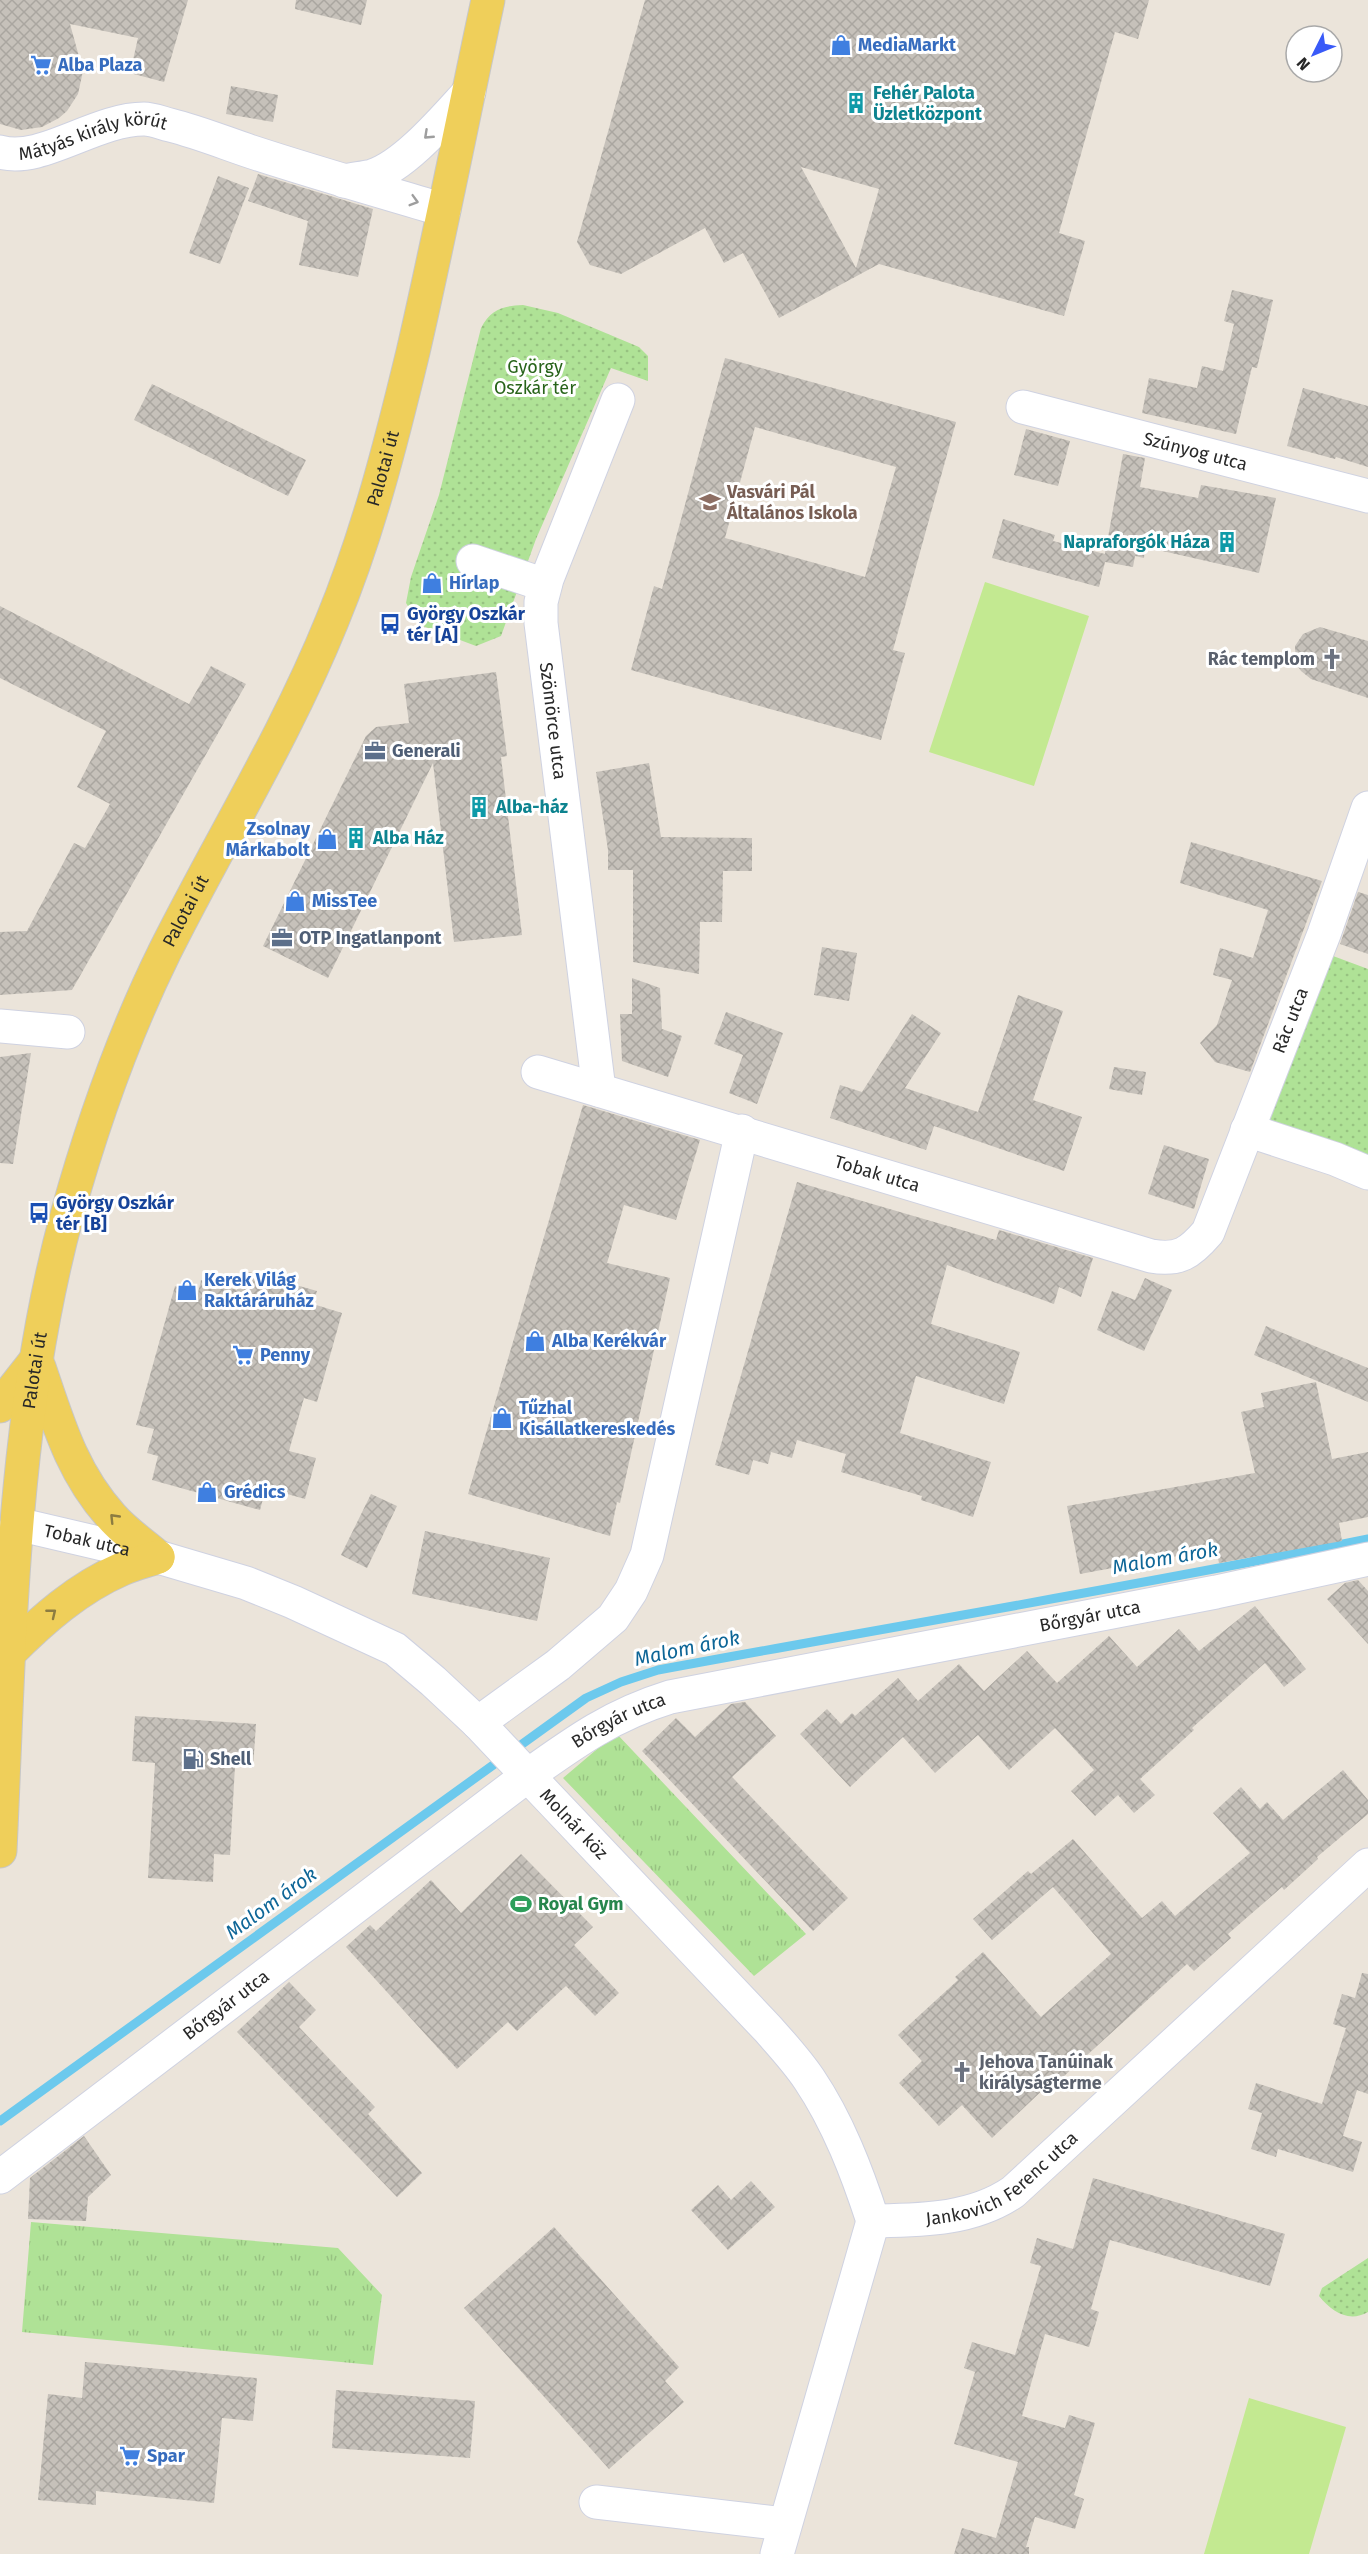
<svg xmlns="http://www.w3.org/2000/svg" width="1368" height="2554" viewBox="0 0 1368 2554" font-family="'Fira Sans',sans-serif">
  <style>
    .grass { fill: url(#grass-tufts) }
    .park { fill: url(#park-dots) }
    .pitch { fill: #c3e991 }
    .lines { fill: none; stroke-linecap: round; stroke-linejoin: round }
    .stream { stroke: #6cc9ed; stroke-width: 9 }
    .building { fill: url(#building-cross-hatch); fill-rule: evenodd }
    .minor-casing { stroke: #cfd2e1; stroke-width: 35 }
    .major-casing { stroke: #c7c7c7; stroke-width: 35 }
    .minor { stroke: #fff; stroke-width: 33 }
    .major { stroke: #efcf5a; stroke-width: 33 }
    .oneway { stroke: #9e9e9e }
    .oneway2 { stroke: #8c7c41 }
    .labels { text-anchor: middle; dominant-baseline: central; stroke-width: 6; stroke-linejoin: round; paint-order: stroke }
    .shop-label { font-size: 18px; font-weight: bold; fill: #366cbe; stroke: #fff; text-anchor: start }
    .culture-label { font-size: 18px; font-weight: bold; fill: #0d838f; stroke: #fff; text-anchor: start }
    .street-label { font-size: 18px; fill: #282828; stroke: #fff }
    .park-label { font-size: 18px; fill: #28641a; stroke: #fff }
    .education-label { font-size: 18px; font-weight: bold; fill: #785e54; stroke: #fff; text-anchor: start }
    .transit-label { font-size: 18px; font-weight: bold; fill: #164399; stroke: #fff; text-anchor: start }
    .worship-label { font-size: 18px; font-weight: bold; fill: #5b616d; stroke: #fff; text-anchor: end }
    .service-label { font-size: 18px; font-weight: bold; fill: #4e5e75; stroke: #fff; text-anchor: start }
    .leisure-label { font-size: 18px; font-weight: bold; fill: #27864d; stroke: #fff; text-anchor: start }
    .water-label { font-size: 20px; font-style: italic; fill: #0e6697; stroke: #fff }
  </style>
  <defs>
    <pattern id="grass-tufts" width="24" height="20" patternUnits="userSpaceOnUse" patternTransform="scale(1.5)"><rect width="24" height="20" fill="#afe296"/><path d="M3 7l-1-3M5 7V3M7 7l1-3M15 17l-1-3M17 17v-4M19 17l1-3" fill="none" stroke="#97c281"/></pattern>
    <pattern id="park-dots" width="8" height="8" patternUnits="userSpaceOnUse" patternTransform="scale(1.5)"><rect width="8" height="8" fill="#afe296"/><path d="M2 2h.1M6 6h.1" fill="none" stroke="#97c281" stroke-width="1.8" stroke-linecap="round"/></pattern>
    <pattern id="building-cross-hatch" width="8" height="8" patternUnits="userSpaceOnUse" patternTransform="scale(1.5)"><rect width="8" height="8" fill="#c6c1ba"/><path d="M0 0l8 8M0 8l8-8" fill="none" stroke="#aaa6a0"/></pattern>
  </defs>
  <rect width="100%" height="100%" fill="#ebe4da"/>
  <path class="grass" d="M616,1733L806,1934L754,1976L563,1778Z
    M31,2222L338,2248L382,2295L373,2365L22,2332Z"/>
  <path class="park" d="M523,305L558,313L639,347L648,356V381L611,368L536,539L501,636L476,646L420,625L406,603L411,577L439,495L481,328C491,309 503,306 523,305Z
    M1317,950L1368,969V1173L1247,1130Z
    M1368,2258V2312C1349,2323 1332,2312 1319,2296L1322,2288Z"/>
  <path class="pitch" d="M985,582L1089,616L1034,786L929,752Z
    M1249,2398L1346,2427L1309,2554H1204Z"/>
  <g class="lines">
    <path class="stream" d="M0,2121L586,1698L621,1682L658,1670C895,1626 1132,1587 1368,1539"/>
  </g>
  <path class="building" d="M0,0H188L164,82L130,73L138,38L70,24L83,71L78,94L67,111L59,118L42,127L21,130L0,124Z
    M296,0H367L361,25L295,9Z
    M645,0H1149L1138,39L1115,32L1059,233L1085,241L1064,316L879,264L779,318L743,253L724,263L705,228L621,274L590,265L577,242ZM801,167L879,189L856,268Z
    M231,86L278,95L273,122L226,114Z
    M258,174L373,209L358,277L299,265L308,221L248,201Z
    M218,176L249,188L220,264L189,253Z
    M1232,290L1273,300L1257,368L1252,367L1236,434L1142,413L1149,378L1197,388L1202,366L1223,371L1234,324L1224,321Z
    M725,358L956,422L893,650L905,653L881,740L631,670L654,586L662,589ZM755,427L896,467L865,577L725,538Z
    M152,384L306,460L288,496L134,420Z
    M1303,388L1368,406V467L1336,457L1335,459L1287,446Z
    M1026,429L1070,441L1058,486L1014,475Z
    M1123,454L1145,458L1140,487L1198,498L1201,485L1276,498L1259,573L1145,547L1144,558L1135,556L1133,567L1105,562L1099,587L992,558L1003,519L1055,535L1053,541L1105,554Z
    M0,606L189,704L211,666L246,684L72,990L0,995V932L27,931L74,843L85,848L110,804L77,787L106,731L0,678Z
    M1320,627L1368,641V698L1311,679L1301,671L1296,664L1295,646L1303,634Z
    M496,672L507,756L501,757L522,935L454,942L433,763L328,978L263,946L366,736L376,727L409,723L404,684Z
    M649,763L661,837L752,838V871H723L722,922H700L699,974L633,962V870H608V850L596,772Z
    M1191,842L1322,881L1250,1072L1215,1062L1200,1043L1217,1025L1232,980L1213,975L1220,948L1253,958L1268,910L1180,883Z
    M1358,892L1368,895V954L1340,944Z
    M822,947L857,953L849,1001L814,995Z
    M632,978L660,988L662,1029L682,1036L668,1077L622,1061L620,1014H632Z
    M1018,995L1063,1011L1033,1100L1082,1117L1064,1171L934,1126L926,1150L830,1118L840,1085L862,1092L912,1014L941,1033L905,1088L978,1112Z
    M726,1012L783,1033L757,1104L729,1093L743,1055L714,1044Z
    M31,1053L13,1164L0,1163V1057Z
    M1114,1067L1146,1072L1142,1095L1109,1089Z
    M583,1105L700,1140L676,1220L624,1205L607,1263L670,1278L620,1503L617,1502L610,1536L468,1494Z
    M1164,1145L1209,1159L1194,1209L1148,1194Z
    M797,1182L996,1240L999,1230L1093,1258L1081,1297L1059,1287L1054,1304L947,1265L931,1324L1020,1352L1004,1404L916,1376L900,1433L991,1462L973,1517L921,1500L922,1496L841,1472L846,1454L797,1440L792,1458L771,1452L768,1464L753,1460L749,1475L715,1465Z
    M242,1270L317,1291L313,1304L342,1313L317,1402L304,1398L289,1451L316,1458L305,1499L266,1488L260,1510L152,1480L158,1456L147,1453L154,1429L136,1425L175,1286L198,1293L201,1280L237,1290Z
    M1145,1278L1172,1290L1144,1351L1097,1330L1112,1291L1135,1300Z
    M1266,1326L1368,1368V1402L1254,1355Z
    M1316,1382L1332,1459L1368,1452V1517L1339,1523L1342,1541L1219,1563L1216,1549L1080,1574L1067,1506L1255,1473L1241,1412L1264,1407L1261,1393Z
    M371,1494L397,1506L367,1568L341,1555Z
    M425,1531L550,1558L537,1621L412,1594Z
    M1358,1580L1368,1591V1644L1327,1599L1345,1583Z
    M1255,1606L1306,1669L1284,1687L1265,1663L1192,1728L1194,1730L1140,1779L1155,1795L1134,1813L1118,1795L1095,1816L1071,1791L1094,1770L1055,1728L1009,1770L978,1735L935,1773L903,1737L850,1787L800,1734L827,1709L841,1724L852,1713L855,1716L898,1678L918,1701L959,1664L984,1691L1027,1651L1057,1683L1109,1636L1137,1667L1179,1629L1199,1651Z
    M745,1702L776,1736L732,1777L848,1898L813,1931L642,1751L676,1718L695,1737L731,1704Z
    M135,1716L256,1724L253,1768L235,1766L230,1855L214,1854L213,1882L148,1878L155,1763L132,1761Z
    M1343,1770L1368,1800V1814L1317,1857L1318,1859L1284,1890L1282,1887L1228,1934L1231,1938L1194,1971L1187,1964L1052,2087L1049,2084L992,2138L962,2105L939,2126L899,2083L922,2061L898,2035L958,1980L955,1977L983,1952L1041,2017L1111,1954L1053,1887L992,1940L973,1919L1028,1871L1031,1874L1073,1839L1142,1918L1162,1901L1175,1916L1250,1853L1213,1813L1241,1787L1260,1809L1267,1802L1283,1820Z
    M521,1854L593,1927L574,1945L619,1993L595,2016L566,1986L517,2031L508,2022L457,2069L346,1947L370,1925L376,1931L431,1880L461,1913Z
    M1362,1973L1368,1974V2094L1357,2090L1343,2136L1362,2142L1353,2172L1278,2149L1276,2157L1251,2149L1262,2113L1248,2109L1256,2083L1322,2104L1346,2028L1333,2024L1342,1994L1355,1998Z
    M289,1982L316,2010L299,2027L375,2107L368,2114L422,2173L397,2197L237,2032Z
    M84,2136L111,2175L88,2197L86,2221L28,2219L30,2178Z
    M1093,2178L1285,2234L1270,2286L1110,2240L1091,2309L1099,2312L1089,2347L1045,2334L1022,2416L1065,2428L1069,2415L1095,2423L1074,2495L1084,2499L1075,2529L1035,2517L1026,2547H1029V2554H954L962,2528L996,2538L1018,2462L954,2444L975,2372L964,2368L972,2342L1015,2355L1041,2266L1030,2263L1037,2238L1073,2249Z
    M751,2181L775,2207L728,2250L691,2210L718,2185L731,2200Z
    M554,2227L679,2367L665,2381L684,2402L609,2469L464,2308Z
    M85,2362L257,2378L253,2421L222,2418L214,2503L96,2491V2505L38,2500L48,2394L82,2398Z
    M336,2390L475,2401L470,2458L332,2448Z"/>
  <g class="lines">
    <defs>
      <g id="minor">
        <path id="s1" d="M0,152C41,164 95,119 144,119C152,119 162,123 170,125C198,132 225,143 252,152C316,173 380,191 444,210"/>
        <path d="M344,181C353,179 363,178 372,176C405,166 446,117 469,92"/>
        <path id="s2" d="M1023,407L1368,496"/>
        <path d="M473,561L545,585"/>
        <path d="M0,1026L68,1032"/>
        <path id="s3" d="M538,1072L1151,1256C1179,1261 1190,1253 1208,1232L1324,934L1368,808"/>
        <path d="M599,1090L541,623V602L547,579L618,400"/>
        <path d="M1247,1130L1335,1159L1368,1173"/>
        <path id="s4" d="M17,1524L158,1557L246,1583L293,1602L395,1649L433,1681L478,1723L768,2029C782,2045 797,2061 809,2079C838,2122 857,2172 873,2221"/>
        <path d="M478,1723L558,1665L613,1618L631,1591L647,1555L742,1131"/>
        <path id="s5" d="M0,2177L527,1776C576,1741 612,1715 670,1697L1216,1592L1368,1559"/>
        <path id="s6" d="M873,2221C922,2220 972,2220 1013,2192L1368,1865"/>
        <path d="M596,2502L784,2524"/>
        <path d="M777,2554L873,2221"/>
      </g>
      <g id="major">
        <path d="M39,1367C58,1423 72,1473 112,1517C125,1532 143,1544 158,1557"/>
        <path d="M0,1406L36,1360"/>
        <path d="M9,1653C42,1620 78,1588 122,1569C133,1564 146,1561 158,1557"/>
        <path id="s7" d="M0,1851C10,1639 11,1421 67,1215C92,1125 124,1034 165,951C220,841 286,735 332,621C368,534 391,443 413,352C440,235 463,117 488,0"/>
      </g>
    </defs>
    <use href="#minor" class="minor-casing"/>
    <use href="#major" class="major-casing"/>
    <use href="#minor" class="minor"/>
    <use href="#major" class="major"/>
  </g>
  <defs><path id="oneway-chevron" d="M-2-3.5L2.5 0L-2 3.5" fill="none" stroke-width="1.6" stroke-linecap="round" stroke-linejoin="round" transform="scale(1.5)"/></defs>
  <g class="oneway">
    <use href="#oneway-chevron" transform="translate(428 135) rotate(137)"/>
    <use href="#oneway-chevron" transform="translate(414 201) rotate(16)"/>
  </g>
  <g class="oneway2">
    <use href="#oneway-chevron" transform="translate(114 1518) rotate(-134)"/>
    <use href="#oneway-chevron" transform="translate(52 1613) rotate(-39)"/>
  </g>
  <defs>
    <symbol id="shop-bare" viewBox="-9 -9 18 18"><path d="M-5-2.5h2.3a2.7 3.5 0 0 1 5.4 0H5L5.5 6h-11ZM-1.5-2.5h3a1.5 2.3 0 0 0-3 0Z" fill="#3f7fe0" stroke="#fff" stroke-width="2.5" paint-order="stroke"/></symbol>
    <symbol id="supermarket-bare" viewBox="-9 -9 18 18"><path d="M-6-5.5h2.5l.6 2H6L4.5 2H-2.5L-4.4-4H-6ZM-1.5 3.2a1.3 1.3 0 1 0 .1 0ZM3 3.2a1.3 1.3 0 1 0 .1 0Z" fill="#3f7fe0" stroke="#fff" stroke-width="2.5" paint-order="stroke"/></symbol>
    <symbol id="building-bare" viewBox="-9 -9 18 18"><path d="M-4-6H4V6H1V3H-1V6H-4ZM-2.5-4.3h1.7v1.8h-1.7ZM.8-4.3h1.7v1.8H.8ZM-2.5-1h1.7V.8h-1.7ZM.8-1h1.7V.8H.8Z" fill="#0f9aa8" stroke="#fff" stroke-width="2.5" paint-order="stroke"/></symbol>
    <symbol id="school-bare" viewBox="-9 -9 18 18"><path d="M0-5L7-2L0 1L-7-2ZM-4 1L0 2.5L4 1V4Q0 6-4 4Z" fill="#8d6e63" stroke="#fff" stroke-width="2.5" paint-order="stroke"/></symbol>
    <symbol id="bus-bare" viewBox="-9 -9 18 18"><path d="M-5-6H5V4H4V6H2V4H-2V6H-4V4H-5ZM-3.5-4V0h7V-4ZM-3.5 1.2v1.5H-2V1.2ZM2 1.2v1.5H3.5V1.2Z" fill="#1a4fb4" stroke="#fff" stroke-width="2.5" paint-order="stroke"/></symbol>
    <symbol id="church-bare" viewBox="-9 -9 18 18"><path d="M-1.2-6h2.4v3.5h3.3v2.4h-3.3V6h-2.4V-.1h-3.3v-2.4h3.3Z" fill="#6b7280" stroke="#fff" stroke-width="2.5" paint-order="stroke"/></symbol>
    <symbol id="office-bare" viewBox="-9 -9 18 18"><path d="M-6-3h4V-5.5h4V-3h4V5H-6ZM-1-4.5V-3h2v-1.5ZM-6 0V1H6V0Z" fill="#5c6f8a" stroke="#fff" stroke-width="2.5" paint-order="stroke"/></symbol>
    <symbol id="fuel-bare" viewBox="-9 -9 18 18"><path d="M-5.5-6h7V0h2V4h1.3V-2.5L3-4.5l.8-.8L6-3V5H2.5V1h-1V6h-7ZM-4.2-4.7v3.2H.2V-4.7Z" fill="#5c6f8a" stroke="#fff" stroke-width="2.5" paint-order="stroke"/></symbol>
    <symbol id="stadium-bare" viewBox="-9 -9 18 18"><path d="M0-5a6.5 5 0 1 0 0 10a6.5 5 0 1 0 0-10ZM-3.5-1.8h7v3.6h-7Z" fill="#2e9e5b" stroke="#fff" stroke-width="2.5" paint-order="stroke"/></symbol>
  </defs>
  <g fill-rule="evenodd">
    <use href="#shop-bare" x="826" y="30" width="30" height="30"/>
    <use href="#supermarket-bare" x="26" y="50" width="30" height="30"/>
    <use href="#building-bare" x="841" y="88" width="30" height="30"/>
    <use href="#school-bare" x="695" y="487" width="30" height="30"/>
    <use href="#building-bare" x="1212" y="527" width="30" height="30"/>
    <use href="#shop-bare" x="417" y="568" width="30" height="30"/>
    <use href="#bus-bare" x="375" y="609" width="30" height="30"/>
    <use href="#church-bare" x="1317" y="644" width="30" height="30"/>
    <use href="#office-bare" x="360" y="736" width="30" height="30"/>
    <use href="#building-bare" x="464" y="792" width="30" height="30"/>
    <use href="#building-bare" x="341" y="823" width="30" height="30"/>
    <use href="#shop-bare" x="312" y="824" width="30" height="30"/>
    <use href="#shop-bare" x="280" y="886" width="30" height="30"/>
    <use href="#office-bare" x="267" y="923" width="30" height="30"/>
    <use href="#bus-bare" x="24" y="1198" width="30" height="30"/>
    <use href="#shop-bare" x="172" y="1275" width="30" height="30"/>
    <use href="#shop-bare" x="520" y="1326" width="30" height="30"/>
    <use href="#supermarket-bare" x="228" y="1340" width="30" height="30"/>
    <use href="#shop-bare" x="487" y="1403" width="30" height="30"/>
    <use href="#shop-bare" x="192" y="1477" width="30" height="30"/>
    <use href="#fuel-bare" x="178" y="1744" width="30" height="30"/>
    <use href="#stadium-bare" x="506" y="1889" width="30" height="30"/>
    <use href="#church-bare" x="947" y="2057" width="30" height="30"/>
    <use href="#supermarket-bare" x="115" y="2441" width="30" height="30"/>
  </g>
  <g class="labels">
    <g class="shop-label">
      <text x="858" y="45">MediaMarkt</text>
      <text x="58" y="65">Alba Plaza</text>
      <text x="449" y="583">Hírlap</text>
      <text x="310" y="829" text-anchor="end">Zsolnay<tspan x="310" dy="21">Márkabolt</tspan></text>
      <text x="312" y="901">MissTee</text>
      <text x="204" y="1280">Kerek Világ<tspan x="204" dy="21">Raktáráruház</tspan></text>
      <text x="552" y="1341">Alba Kerékvár</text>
      <text x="260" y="1355">Penny</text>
      <text x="519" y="1408">Tűzhal<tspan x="519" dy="21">Kisállatkereskedés</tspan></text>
      <text x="224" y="1492">Grédics</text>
      <text x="147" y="2456">Spar</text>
    </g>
    <g class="culture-label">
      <text x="873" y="93">Fehér Palota<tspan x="873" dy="21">Üzletközpont</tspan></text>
      <text x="1210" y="542" text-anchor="end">Napraforgók Háza</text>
      <text x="496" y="807">Alba-ház</text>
      <text x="373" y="838">Alba Ház</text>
    </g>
    <g class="street-label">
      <text stroke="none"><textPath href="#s1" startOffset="96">Mátyás király körút</textPath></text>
      <text stroke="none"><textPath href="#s2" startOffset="178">Szúnyog utca</textPath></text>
      <text stroke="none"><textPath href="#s7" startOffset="1454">Palotai út</textPath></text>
      <text transform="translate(553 721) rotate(83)">Szömörce utca</text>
      <text stroke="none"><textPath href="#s7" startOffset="968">Palotai út</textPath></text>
      <text stroke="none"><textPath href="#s3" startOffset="933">Rác utca</textPath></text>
      <text stroke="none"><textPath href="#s3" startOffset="354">Tobak utca</textPath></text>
      <text stroke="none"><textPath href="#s7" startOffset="482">Palotai út</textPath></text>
      <text stroke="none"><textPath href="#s4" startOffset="72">Tobak utca</textPath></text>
      <text stroke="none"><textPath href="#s5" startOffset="1254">Bőrgyár utca</textPath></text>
      <text stroke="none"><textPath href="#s5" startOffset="770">Bőrgyár utca</textPath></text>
      <text stroke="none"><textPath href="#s4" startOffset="650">Molnár köz</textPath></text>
      <text stroke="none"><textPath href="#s5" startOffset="284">Bőrgyár utca</textPath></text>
      <text stroke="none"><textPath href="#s6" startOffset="141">Jankovich Ferenc utca</textPath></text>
    </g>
    <g class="park-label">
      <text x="535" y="367">György<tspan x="535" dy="21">Oszkár tér</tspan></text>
    </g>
    <g class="education-label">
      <text x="727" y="492">Vasvári Pál<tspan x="727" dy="21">Általános Iskola</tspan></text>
    </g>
    <g class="transit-label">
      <text x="407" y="614">György Oszkár<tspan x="407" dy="21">tér [A]</tspan></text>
      <text x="56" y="1203">György Oszkár<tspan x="56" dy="21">tér [B]</tspan></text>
    </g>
    <g class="worship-label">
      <text x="1315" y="659">Rác templom</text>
      <text x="979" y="2062" text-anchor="start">Jehova Tanúinak<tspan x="979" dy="21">királyságterme</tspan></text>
    </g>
    <g class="service-label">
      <text x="392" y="751">Generali</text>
      <text x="299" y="938">OTP Ingatlanpont</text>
      <text x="210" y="1759">Shell</text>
    </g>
    <g class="leisure-label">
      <text x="538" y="1904">Royal Gym</text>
    </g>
    <g class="water-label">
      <text transform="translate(1165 1558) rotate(-10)">Malom árok</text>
      <text transform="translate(687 1648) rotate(-12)">Malom árok</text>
      <text transform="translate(271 1903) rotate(-36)">Malom árok</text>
    </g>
  </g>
  <g transform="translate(1314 54) rotate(227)"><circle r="28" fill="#ffffff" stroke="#a9a9a9" stroke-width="1.5"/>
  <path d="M0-4.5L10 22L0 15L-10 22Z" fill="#395af8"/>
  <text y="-9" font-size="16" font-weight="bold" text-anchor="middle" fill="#282828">N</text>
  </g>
</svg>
